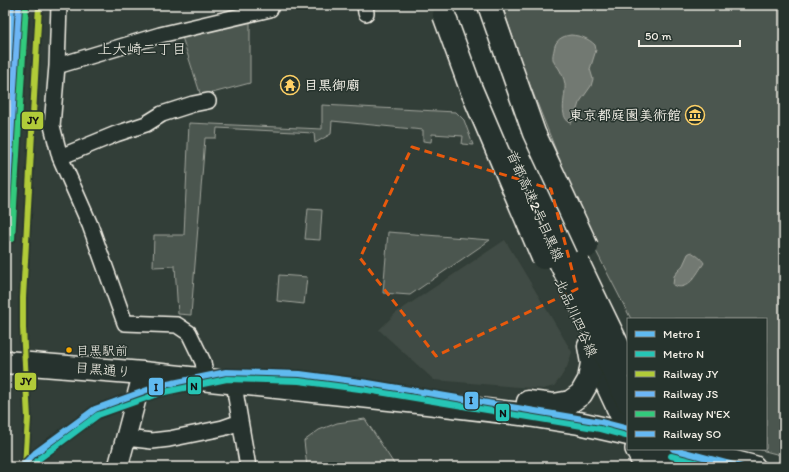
<svg xmlns="http://www.w3.org/2000/svg" width="789" height="472" viewBox="0 0 789 472" font-family="Itim,'Klee One',sans-serif">
  <style>
    .built { fill: #404b44 }
    .green { fill: #4c564f; stroke: #a0a49c }
    .water { fill: #727972; stroke: #a6a9a1 }
    .lines { fill: none; stroke-linecap: round; stroke-linejoin: round }
    .minor-casing { stroke: #f4f1e8; stroke-width: 18 }
    .tertiary-casing { stroke: #f4f1e8; stroke-width: 22 }
    .secondary-casing { stroke: #f4f1e8; stroke-width: 24 }
    .primary-casing { stroke: #f4f1e8; stroke-width: 25 }
    .motorway-casing { stroke: #f4f1e8; stroke-width: 25 }
    .minor { stroke: #26332d; stroke-width: 15 }
    .tertiary { stroke: #26332d; stroke-width: 19 }
    .secondary { stroke: #26332d; stroke-width: 21 }
    .primary { stroke: #26332d; stroke-width: 22 }
    .motorway { stroke: #26332d; stroke-width: 22 }
    .motorway-bridge-casing { stroke: #f4f1e8; stroke-width: 25; stroke-linecap: butt }
    .motorway-bridge { stroke: #26332d; stroke-width: 22 }
    .rail-1-casing { stroke: #26332d; stroke-width: 9 }
    .rail-2-casing { stroke: #26332d; stroke-width: 9 }
    .rail-3-casing { stroke: #26332d; stroke-width: 9 }
    .rail-4-casing { stroke: #26332d; stroke-width: 9 }
    .rail-1 { stroke: #b1cb39; stroke-width: 6 }
    .rail-2 { stroke: #6db6f5; stroke-width: 6 }
    .rail-3 { stroke: #33ca7d; stroke-width: 6 }
    .rail-4 { stroke: #66b8f3; stroke-width: 6 }
    .metro-1-casing { stroke: #26332d; stroke-width: 9 }
    .metro-2-casing { stroke: #26332d; stroke-width: 9 }
    .metro-1 { stroke: #60baf0; stroke-width: 6 }
    .metro-2 { stroke: #26c5b5; stroke-width: 6 }
    .marked { fill: none; stroke: #e8590c; stroke-width: 3; stroke-dasharray: 8 5; stroke-linejoin: round }
    .bus-dot { fill: #f7a600; stroke: #26332d; stroke-width: 1.5 }
    .labels { text-anchor: middle; dominant-baseline: central; stroke-width: 3; stroke-linejoin: round; paint-order: stroke }
    .bus-label { font-size: 13px; fill: #f4f1e8; stroke: #26332d; text-anchor: start }
    .poi-label { font-size: 14px; font-weight: bold; fill: #f4f1e8; stroke: #26332d; text-anchor: start }
    .street-label { font-size: 14px; fill: #f4f1e8; stroke: #26332d }
    .neighbourhood-label { font-size: 15px; fill: #f4f1e8; stroke: #26332d }
    .line-badge { stroke: #26332d; stroke-width: 1.5 }
    .pale-badge-label { font-size: 11px; text-anchor: middle; font-weight: bold; fill: #111 }
  </style>
  <rect width="100%" height="100%" fill="#323e38"/>
  <filter id="ink" filterUnits="userSpaceOnUse"><feTurbulence type="fractalNoise" baseFrequency=".025" numOctaves="2"/><feDisplacementMap in="SourceGraphic" scale="8" xChannelSelector="R" yChannelSelector="G"/><feConvolveMatrix kernelMatrix="1 2 1 2 8 2 1 2 1" color-interpolation-filters="sRGB"/></filter>
  <g filter="url(#ink)">
    <path class="built" d="M505,240L572,352L567,367L561,377L554,386L543,389L434,380L379,330L396,313Z"/>
    <path class="green" d="M502,5H784V456L757,449H766V319H631L595,249L522,65Z
      M250,18V83L201,96L182,37Z
      M322,105L456,112L464,120L473,145L462,144L463,136L432,134L431,142L423,141V130L332,121L331,134L315,143L314,133L217,128L216,138H205L191,315L178,314L175,266L153,267L154,235H184L189,123L322,129Z
      M308,209L322,210L320,240L305,239Z
      M388,232L490,240L410,295L383,293Z
      M279,275L307,277L304,304L277,301Z
      M365,419L396,467H307L304,441L319,430L337,423Z"/>
    <path class="water" d="M571,35C581,36 588,38 595,45L596,50L590,69L593,79L591,86L579,103L574,119L571,123H570C558,115 566,97 565,84C564,78 561,72 558,67C556,65 555,65 554,62C552,58 553,54 554,50C555,40 562,36 571,35Z
      M691,252C695,254 702,259 704,263C697,273 688,293 673,285L674,276L683,265L688,254Z"/>
    <g class="lines">
      <defs>
        <path id="minor" d="M59,5L57,66L52,126L60,157L90,225L125,323L177,325L189,333L203,362L206,380
          M365,5L366,13
          M57,66L160,35L270,9
          M60,157L116,134L146,124L162,114L193,104L208,101
          M235,383L236,397L248,467
          M126,438L152,441L169,439L223,428L240,422"/>
        <path id="tertiary" d="M118,467L143,373"/>
        <path id="secondary" d="M589,347L628,431
          M636,449L645,467
          M681,449L690,467"/>
        <path id="primary" d="M5,362L143,373L427,403L521,414L579,423L628,434
          M528,402L554,405L570,402L581,394L589,380L592,363L589,346
          M685,449L754,467"/>
        <path id="motorway" d="M457,5L476,69L518,169L560,262L628,402
          M475,5C485,44 500,80 514,117C548,202 588,284 628,366
          M651,449L659,467
          M668,449L677,467"/>
      </defs>
      <use href="#minor" class="minor-casing"/>
      <use href="#tertiary" class="tertiary-casing"/>
      <use href="#secondary" class="secondary-casing"/>
      <use href="#primary" class="primary-casing"/>
      <use href="#motorway" class="motorway-casing"/>
      <use href="#minor" class="minor"/>
      <use href="#tertiary" class="tertiary"/>
      <use href="#secondary" class="secondary"/>
      <use href="#primary" class="primary"/>
      <use href="#motorway" class="motorway"/>
      <defs>
        <path id="motorway-bridge" d="M489,5L534,133L587,247
          M444,15L471,89L543,258"/>
      </defs>
      <use href="#motorway-bridge" class="motorway-bridge-casing"/>
      <use href="#motorway-bridge" class="motorway-bridge"/>
      <defs>
        <path id="rail-1" d="M25,467L28,418L23,328V298L39,5"/>
        <path id="rail-2" d="M5,239L19,5"/>
        <path id="rail-3" d="M12,239L26,5"/>
        <path id="rail-4" d="M5,122L12,5"/>
      </defs>
      <use href="#rail-1" class="rail-1-casing"/>
      <use href="#rail-2" class="rail-2-casing"/>
      <use href="#rail-3" class="rail-3-casing"/>
      <use href="#rail-4" class="rail-4-casing"/>
      <use href="#rail-1" class="rail-1"/>
      <use href="#rail-2" class="rail-2"/>
      <use href="#rail-3" class="rail-3"/>
      <use href="#rail-4" class="rail-4"/>
      <defs>
        <path id="metro-1" d="M673,449L741,467
          M21,467L35,453L95,409L158,386L226,372L300,374L368,383L601,422L628,429"/>
        <path id="metro-2" d="M671,456L714,467
          M31,467L40,458L98,415L160,393L227,379L299,381L367,390L600,429L626,436"/>
      </defs>
      <use href="#metro-1" class="metro-1-casing"/>
      <use href="#metro-2" class="metro-2-casing"/>
      <use href="#metro-1" class="metro-1"/>
      <use href="#metro-2" class="metro-2"/>
    </g>
  </g>
  <path class="marked" d="M412,147L551,189L577,289L436,356L360,258Z"/>
  <defs>
    <symbol id="temple-ring" viewBox="-11 -11 22 22"><circle r="9.5" fill="#26332d" stroke="#ffd166" stroke-width="1.5"/><path d="M0-6L5-2H3V0L6.5 2.5H4V6H1.5V3h-3V6H-4V2.5H-6.5L-3 0V-2H-5Z" fill="#ffd166"/></symbol>
    <symbol id="museum-ring" viewBox="-11 -11 22 22"><circle r="9.5" fill="#26332d" stroke="#ffd166" stroke-width="1.5"/><path d="M0-6L6-3V-2H-6V-3ZM-5-1h2V3h-2ZM-1-1h2V3h-2ZM3-1h2V3H3ZM-6 4H6V6H-6Z" fill="#ffd166"/></symbol>
  </defs>
  <g fill-rule="evenodd">
    <use href="#temple-ring" x="279" y="74" width="22" height="22"/>
    <use href="#museum-ring" x="684" y="104" width="22" height="22"/>
  </g>
  <circle class="bus-dot" cx="69" cy="350" r="3.5"/>
  <g class="labels">
    <g class="bus-label">
      <text x="76" y="350">目黒駅前</text>
    </g>
    <g class="poi-label">
      <text x="304" y="85">目黒御廟</text>
      <text x="681" y="115" text-anchor="end">東京都庭園美術館</text>
    </g>
    <g class="street-label">
      <text transform="translate(535 206) rotate(66)">首都高速2号目黒線</text>
      <text transform="translate(576 318) rotate(66)">北品川四谷線</text>
      <text transform="translate(103 370) rotate(5)">目黒通り</text>
    </g>
    <g class="neighbourhood-label">
      <text x="142" y="49">上大崎二丁目</text>
    </g>
  </g>
  <g class="line-badge">
    <rect x="21" y="111" width="23" height="19" rx="4" fill="#b1cb39"/>
    <rect x="14" y="372" width="23" height="19" rx="4" fill="#b1cb39"/>
    <rect x="187" y="376" width="15" height="19" rx="4" fill="#26c5b5"/>
    <rect x="148" y="377" width="16" height="19" rx="4" fill="#60baf0"/>
    <rect x="464" y="391" width="15" height="19" rx="4" fill="#60baf0"/>
    <rect x="495" y="403" width="15" height="19" rx="4" fill="#26c5b5"/>
  </g>
  <g class="pale-badge-label">
    <text x="33" y="124">JY</text>
    <text x="26" y="385">JY</text>
    <text x="194" y="390">N</text>
    <text x="156" y="391">I</text>
    <text x="471" y="404">I</text>
    <text x="503" y="417">N</text>
  </g>
  <rect width="789" height="472" fill="none" stroke="#26332d" stroke-width="20"/>
  <rect x="10" y="10" width="769" height="452" fill="none" stroke="#f4f1e8" stroke-width="1.5" filter="url(#ink)"/>
  <rect x="627" y="318" width="140" height="132" fill="#26332d" stroke="#787f78"/>
  <rect x="635" y="331" width="20" height="6" fill="#60baf0" stroke="#787f78"/>
  <text x="663" y="338" font-size="12" fill="#f4f1e8">Metro I</text>
  <rect x="635" y="351" width="20" height="6" fill="#26c5b5" stroke="#787f78"/>
  <text x="663" y="358" font-size="12" fill="#f4f1e8">Metro N</text>
  <rect x="635" y="371" width="20" height="6" fill="#b1cb39" stroke="#787f78"/>
  <text x="663" y="378" font-size="12" fill="#f4f1e8">Railway JY</text>
  <rect x="635" y="391" width="20" height="6" fill="#6db6f5" stroke="#787f78"/>
  <text x="663" y="398" font-size="12" fill="#f4f1e8">Railway JS</text>
  <rect x="635" y="411" width="20" height="6" fill="#33ca7d" stroke="#787f78"/>
  <text x="663" y="418" font-size="12" fill="#f4f1e8">Railway N'EX</text>
  <rect x="635" y="431" width="20" height="6" fill="#66b8f3" stroke="#787f78"/>
  <text x="663" y="438" font-size="12" fill="#f4f1e8">Railway SO</text>
  <path d="M639 40v6h101v-6" fill="none" stroke="#f4f1e8" stroke-width="2"/>
  <text x="645" y="40" font-size="12" fill="#f4f1e8" stroke="#26332d" stroke-width="3" paint-order="stroke">50 m</text>
</svg>
